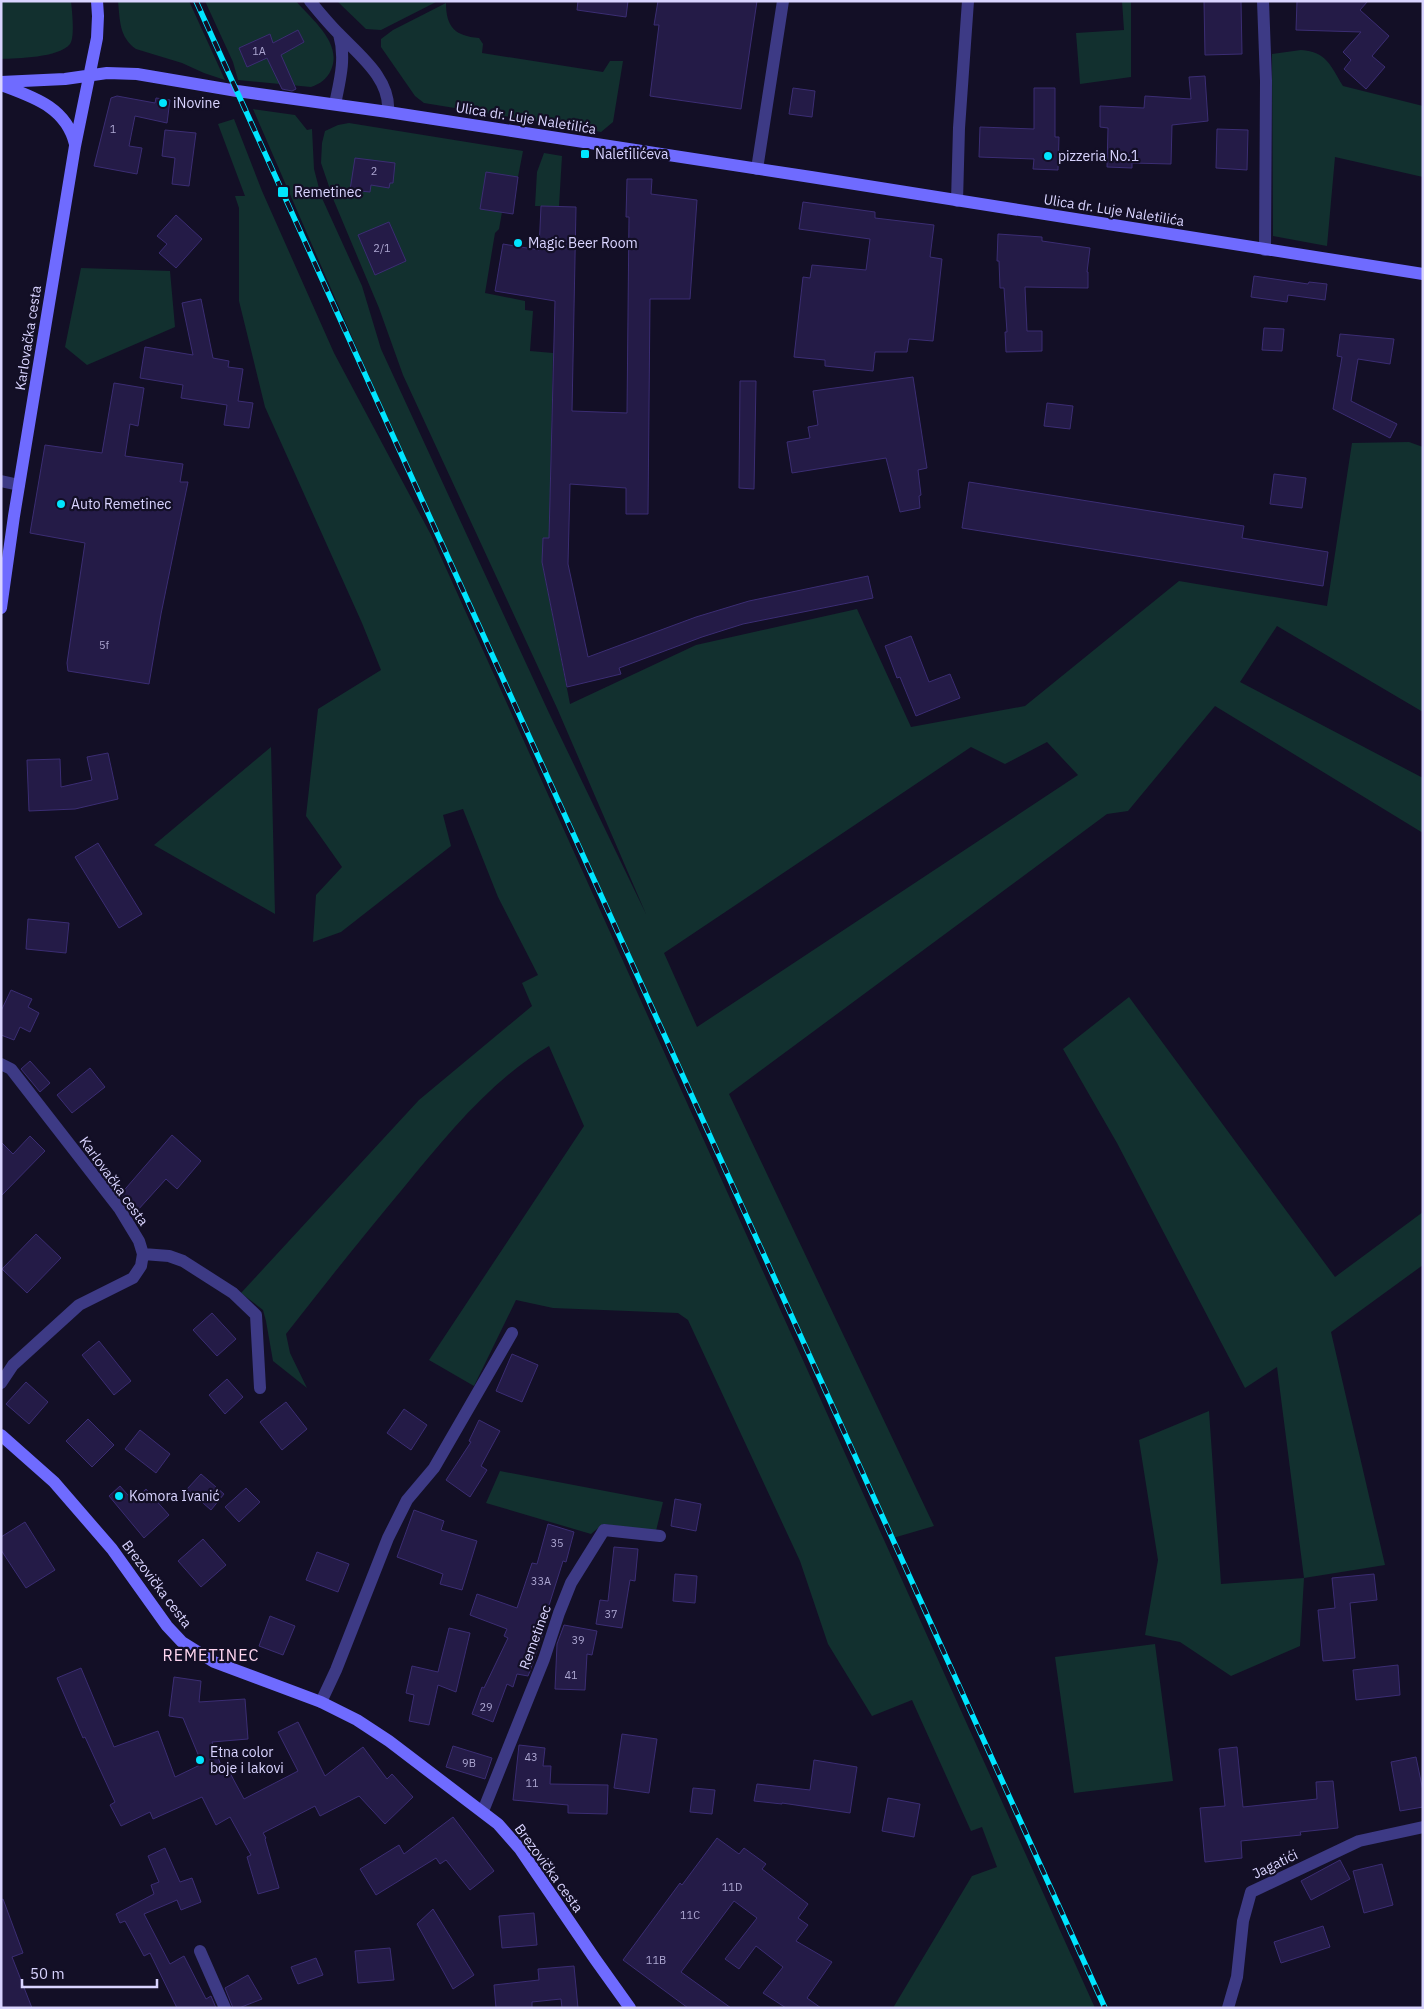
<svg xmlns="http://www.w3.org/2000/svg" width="1424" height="2009" viewBox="0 0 1424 2009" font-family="'IBM Plex Sans',sans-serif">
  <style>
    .green { fill: #12302f; fill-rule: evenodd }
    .building { fill: #241b47; stroke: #3b2d73 }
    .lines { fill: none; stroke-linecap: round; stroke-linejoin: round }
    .street { stroke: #3d3a85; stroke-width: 12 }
    .secondary { stroke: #6f6bff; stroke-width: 12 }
    .rail-casing { stroke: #00e5ff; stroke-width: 5.5 }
    .rail { stroke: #130f26; stroke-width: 4; stroke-dasharray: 11; stroke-linecap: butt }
    .poi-dot { fill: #00e5ff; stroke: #130f26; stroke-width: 2 }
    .labels { text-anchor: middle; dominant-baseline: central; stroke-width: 4.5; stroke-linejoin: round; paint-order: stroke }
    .number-label { font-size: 11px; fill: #aca6d1 }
    .poi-label { font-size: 14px; fill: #d9d4ff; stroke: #130f26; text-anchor: start }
    .street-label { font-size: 14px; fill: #d9d4ff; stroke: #130f26 }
    .quarter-label { font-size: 16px; letter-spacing: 1px; fill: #ffd6f0; stroke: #130f26 }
  </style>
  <rect width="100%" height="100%" fill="#130f26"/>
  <path class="green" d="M1,1H71C72,11 75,37 70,44C59,58 17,58 1,59Z
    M118,1H189L225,80L204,73L182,63L136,49C119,37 120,20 118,1Z
    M205,1H296C311,19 343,43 331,70C327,79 320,84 311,87L238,80L233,62Z
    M337,1H438L381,30L366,29Z
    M1122,1H1131V77L1080,84L1076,33L1124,30Z
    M446,3C446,27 455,36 479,38L483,44L482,53L603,72L610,61H623L613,122L601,132L424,103L415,96L381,47V39L393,30Z
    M1301,50C1327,52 1330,65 1343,86L1423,106V177L1335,157L1327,246L1273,236L1272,54Z
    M253,109L295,115L307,130L312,129L314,169L321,196L362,286L381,349L549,713L646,914L557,708L403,375L379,308L334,201L321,163L322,143L325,131L338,125L349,123L523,151L518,177L486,173L480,209L502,212L499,229L495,233L485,293L525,301V310L533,311L530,351L553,353L549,538H543L542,562L570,704L696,645L857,609L911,727L1025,706L1179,581L1327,606L1352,443L1409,442L1423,447V712L1277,626L1240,682L1423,778V833L1215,706L1128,811L1107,814L729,1094L934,1526L893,1538L411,473ZM1047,742L1078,775L697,1027L664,953L971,747L1005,764Z
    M234,119L262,191L334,353L431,535L1095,2008H893L972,1876L997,1867L982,1827L971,1831L912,1700L872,1716L828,1644L800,1561L688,1320L678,1313L553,1308L516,1300L474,1386L429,1360L584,1126L549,1046C493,1078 446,1136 405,1186C364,1235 325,1284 286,1334L290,1353L307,1388L273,1361L266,1321L263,1310L241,1293L419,1100L532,1006L522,983L538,975L498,897L463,809L443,815L451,846L341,932L313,942L316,895L342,867L306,816L318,709L381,670L362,623L265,407L239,301V208L235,196H245L218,124Z
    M544,153L562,156L559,206H535L537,172Z
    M81,268L170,271L175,327L87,365L65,347Z
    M271,747L275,914L154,845Z
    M1129,997L1335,1277L1423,1212V1265L1331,1332L1385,1565L1304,1578L1300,1646L1231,1676L1180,1642L1145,1635L1158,1560L1139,1440L1209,1411L1221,1584L1304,1578L1277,1367L1245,1388L1117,1143L1063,1049Z
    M500,1471L663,1502L656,1531L603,1524L591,1534L486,1503Z
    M1155,1644L1173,1781L1074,1793L1055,1657Z"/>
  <path class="building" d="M578,1H628L626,17L577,10Z
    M658,1H757L741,109L650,96L659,25H654Z
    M1204,1H1241L1242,54L1205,55Z
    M1297,1H1368L1360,10L1389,36L1372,56L1385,67L1366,89L1344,69L1351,60L1343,52L1361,32L1296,30Z
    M298,30L304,42L281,55L296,89L292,91L282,89L267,58L247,67L239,48L270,34L273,43Z
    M1205,76L1208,121L1172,125L1171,164L1132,163V168L1107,167L1108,128L1100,127V106L1144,108L1145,96L1191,99L1189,77Z
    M793,88L815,91L812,117L789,114Z
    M1034,88H1055V137H1059L1058,170L1033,169L1034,159L979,157L980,127L1034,129Z
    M117,96L155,103L156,98L170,100L167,123L135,116L129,146L142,148L137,174L94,166L111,98Z
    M1217,129L1248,130L1247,170L1216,168Z
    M165,130L196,133L189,186L172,184L175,158L162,156Z
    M355,158L395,163L393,183H390L389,188L371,185L370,192L350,190Z
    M486,172L518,177L513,214L480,209Z
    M627,179H652L651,194L697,200L690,299H650L648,514H626V488L570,484L568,564L588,657L696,617L749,601L868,576L873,598L743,624L702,637L619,668L621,674L567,687L542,562L543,538H549L555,301L495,291L503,244L539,250L541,206L576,207L572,411L627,413L629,217H626Z
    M803,202L875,212V218L934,225L930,257L942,259L933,341L909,339L907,352H875L873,371L825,366V360L794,357L803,277L810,278L812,265L866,270L870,239L799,229Z
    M176,215L202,239L176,268L159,253L167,244L157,236Z
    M389,222L406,261L375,275L358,235Z
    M998,234L1042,237V241L1090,248L1087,272H1088V288L1025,287L1027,331H1042V351L1006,352L1005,332H1007L1004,288H1000L999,261H997Z
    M1254,276L1308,284L1309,282L1327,284L1325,300L1288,295L1287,302L1251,297Z
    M201,299L213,358L229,361L228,367L243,369L238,401L253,403L249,428L224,425L227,405L181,398L183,385L140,378L145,347L193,355L182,303Z
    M1264,328L1284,329L1282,351L1262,350Z
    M1340,334L1394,339L1390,364L1358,359L1351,401L1397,424L1390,438L1333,409L1342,357L1337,356Z
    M913,377L927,468L918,470L921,495L919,496L920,508L900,512L886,458L792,473L787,442L810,438L808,427L818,425L813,391Z
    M740,381H756L754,489L739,488Z
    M114,383L144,388L138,426L130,424L125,456L183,464L180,482H188L161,614L149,684L68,671L67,663L85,543L30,533L45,445L102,453Z
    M1047,403L1073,406L1070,429L1044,426Z
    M1274,474L1306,478L1302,508L1270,504Z
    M969,482L1244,526L1242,538L1328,552L1323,586L962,528Z
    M911,636L929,682L950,674L960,698L916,716L900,677L897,678L885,646Z
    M108,753L118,799L75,809L29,811L27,760L60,759L61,787L92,780L87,757Z
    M98,843L142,914L119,928L75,857Z
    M28,919L69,923L66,953L26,949Z
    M11,990L32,999L28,1007L39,1013L30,1032L20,1027L14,1040L1,1035V1011Z
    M30,1061L50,1083L40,1092L21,1069Z
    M90,1068L105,1087L72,1113L57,1095Z
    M172,1135L201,1161L177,1189L166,1179L137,1211L120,1195Z
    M30,1136L45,1151L1,1196V1142L13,1154Z
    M36,1234L61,1258L27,1293L2,1269Z
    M212,1313L236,1339L217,1356L193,1330Z
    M99,1341L131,1381L114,1395L82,1355Z
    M512,1354L538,1365L522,1402L496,1391Z
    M227,1379L243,1397L225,1414L209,1395Z
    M26,1382L48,1402L29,1424L6,1404Z
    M286,1402L307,1429L282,1450L260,1422Z
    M404,1409L427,1425L411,1450L387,1433Z
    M88,1419L114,1445L92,1467L66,1441Z
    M479,1420L500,1431L481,1466L487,1470L470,1497L446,1480L471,1442L469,1441Z
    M140,1430L170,1454L156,1473L125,1449Z
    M201,1474L224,1494L211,1510L187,1489Z
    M120,1486L133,1501L146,1489L169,1515L144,1538L109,1496Z
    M246,1488L260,1502L239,1522L225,1507Z
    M675,1499L701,1504L696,1531L671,1526Z
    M414,1510L444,1521L441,1530L477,1541L462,1590L440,1584L443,1574L397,1557Z
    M25,1522L55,1570L26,1588L1,1550V1537Z
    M548,1524L574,1532L566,1562L563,1561L545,1618H546L545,1622H547L530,1671L528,1676L517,1674L513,1687L507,1684L493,1722L472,1714L482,1687L484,1688L508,1638L504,1636L507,1629L470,1615L477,1594L517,1608L532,1563L537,1564Z
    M203,1539L226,1565L201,1587L178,1561Z
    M614,1547L638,1549L635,1581L630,1580L622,1628L596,1624L600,1600L608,1601Z
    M317,1552L349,1564L338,1592L306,1580Z
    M675,1574L697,1576L695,1603L673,1601Z
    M1374,1574L1377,1600L1350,1603L1355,1658L1323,1661L1318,1610L1335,1608L1332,1578Z
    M270,1616L295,1626L283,1655L259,1646Z
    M564,1625L597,1631L592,1655L587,1654L585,1690L555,1689L557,1644Z
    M449,1628L470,1633L456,1692L438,1685L429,1725L409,1721L414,1695L406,1693L412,1666L438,1672Z
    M1398,1665L1400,1695L1356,1700L1353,1670Z
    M81,1668L114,1747L158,1731L175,1777L202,1764L183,1718L169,1716L174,1677L201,1681L199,1702L245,1699L248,1739L212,1742L225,1776L230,1773L244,1799L298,1771L278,1732L298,1722L325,1776L363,1747L387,1779L392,1774L413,1797L385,1824L359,1796L320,1816L315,1806L263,1833L266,1838L265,1839L279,1888L258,1894L247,1857L251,1855L230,1817L216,1825L202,1797L153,1819L150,1812L121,1826L110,1805L115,1802L85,1737L83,1738L57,1678Z
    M622,1734L657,1739L649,1793L614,1788Z
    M519,1745L545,1748L543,1766H551L550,1784L608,1785L607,1814L568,1813V1805L513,1800Z
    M453,1746L492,1758L485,1779L446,1767Z
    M1237,1747L1243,1807L1317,1799L1316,1782L1333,1781L1338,1828L1300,1832L1301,1835L1241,1841L1242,1858L1205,1862L1200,1808L1225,1806L1219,1749Z
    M1416,1757L1423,1791V1807L1400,1811L1391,1762Z
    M814,1760L857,1767L850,1813L782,1803V1804L754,1801L757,1784L810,1790Z
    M693,1788L715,1790L712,1814L690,1812Z
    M888,1798L920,1804L914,1837L882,1831Z
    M453,1817L494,1871L470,1890L446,1860L440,1864L436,1858L376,1895L360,1869L399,1845L404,1854Z
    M717,1838L739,1854L744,1848L766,1864L762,1869L808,1904L798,1918L808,1925L796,1941L832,1962L807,1998L821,2008H786L763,1993L783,1967L756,1946L739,1969L725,1959L757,1918L734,1901L681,1972L731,2008H688L623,1960L680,1883L682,1885Z
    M165,1848L180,1882L192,1878L201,1902L181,1910L177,1900L144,1914L170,1964L184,1956L206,1999L211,1996L216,2008H177L150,1953L144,1956L125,1921L120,1923L116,1914L154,1894L151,1885L159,1882L148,1856Z
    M1340,1860L1350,1879L1311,1900L1301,1881Z
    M1382,1864L1393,1905L1364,1913L1353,1871Z
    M3,1899L23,1953L12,1957L32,2008H1V1900Z
    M433,1909L474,1975L453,1989L417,1924Z
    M534,1913L537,1945L502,1948L499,1916Z
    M1323,1926L1330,1947L1281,1963L1274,1942Z
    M390,1948L394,1980L358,1983L355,1951Z
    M316,1958L323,1975L298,1984L291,1967Z
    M574,1966L578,2008H562L561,1999L532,2002V2008H496L494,1985L539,1980L538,1969Z
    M248,1975L262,1999L239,2008H233L225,1988Z"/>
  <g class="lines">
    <path class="street" d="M310,1C319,12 328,23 338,33C359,55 391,79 388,112
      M1263,1L1266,81L1265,250
      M335,104C340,80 346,58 339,34
      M757,169L783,1
      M957,201L959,128L968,1
      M1,481L19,485
      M1,1064L11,1069L119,1208L139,1241L143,1254L169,1256L183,1261L233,1293L256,1315L260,1388
      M1,1383L13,1365L79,1305L133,1278L141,1266L143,1254
      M321,1702L336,1670L388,1538L407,1500L434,1468L512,1333
      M483,1811L544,1659L559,1613L571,1583L604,1530L660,1536
      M200,1951L225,2008
      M1228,2008L1237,1977L1243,1921L1251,1892L1359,1841L1423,1827"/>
    <path class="secondary" d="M1,82L65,79L107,73L137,74L237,91L388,112L811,177L1423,274
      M1,85C33,97 66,107 75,144
      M1,608L14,516L75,146L97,38L98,16L97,1
      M1,1435L54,1482L112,1549L167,1626L182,1642L214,1662L321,1702L357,1720L389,1741L498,1824L520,1849L595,1959L630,2008"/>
    <defs>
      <path id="rail" d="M196,1L1105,2008"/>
    </defs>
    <use href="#rail" class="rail-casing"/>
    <use href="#rail" class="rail"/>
  </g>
  <g class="poi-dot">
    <circle cx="163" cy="103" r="5"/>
    <rect x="580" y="149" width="10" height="10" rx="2.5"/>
    <circle cx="1048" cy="156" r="5"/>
    <rect x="277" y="186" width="12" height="12" rx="2.5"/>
    <circle cx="518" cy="243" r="5"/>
    <circle cx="61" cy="504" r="5"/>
    <circle cx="119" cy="1496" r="5"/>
    <circle cx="200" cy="1760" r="5"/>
  </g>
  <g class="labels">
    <g class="number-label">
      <text x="259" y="51">1A</text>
      <text x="113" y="129">1</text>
      <text x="374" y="171">2</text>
      <text x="382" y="248">2/1</text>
      <text x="104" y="645">5f</text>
      <text x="557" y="1543">35</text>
      <text x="541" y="1581">33A</text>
      <text x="611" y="1614">37</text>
      <text x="578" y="1640">39</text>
      <text x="571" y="1675">41</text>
      <text x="486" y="1707">29</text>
      <text x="531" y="1757">43</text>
      <text x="469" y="1763">9B</text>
      <text x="532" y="1783">11</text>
      <text x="732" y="1887">11D</text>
      <text x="690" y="1915">11C</text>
      <text x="656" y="1960">11B</text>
    </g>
    <g class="poi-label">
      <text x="173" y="103">iNovine</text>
      <text x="595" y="154">Naletilićeva</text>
      <text x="1058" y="156">pizzeria No.1</text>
      <text x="294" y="192">Remetinec</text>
      <text x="528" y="243">Magic Beer Room</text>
      <text x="71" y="504">Auto Remetinec</text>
      <text x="129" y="1496">Komora Ivanić</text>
      <text x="210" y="1752">Etna color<tspan x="210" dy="16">boje i lakovi</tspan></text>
    </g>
    <g class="street-label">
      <text transform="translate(526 118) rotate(9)">Ulica dr. Luje Naletilića</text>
      <text transform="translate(1114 210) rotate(9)">Ulica dr. Luje Naletilića</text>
      <text transform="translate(28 338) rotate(-81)">Karlovačka cesta</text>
      <text transform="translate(114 1181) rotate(54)">Karlovačka cesta</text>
      <text transform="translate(157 1584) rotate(53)">Brezovička cesta</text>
      <text transform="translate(535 1637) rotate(-70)">Remetinec</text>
      <text transform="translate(1275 1864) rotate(-26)">Jagatići</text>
      <text transform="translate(549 1868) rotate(54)">Brezovička cesta</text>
    </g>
    <g class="quarter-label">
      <text x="211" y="1655">REMETINEC</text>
    </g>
  </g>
  <rect width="1424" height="2009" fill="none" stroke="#d9d4ff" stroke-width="5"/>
  <path d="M22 1979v8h135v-8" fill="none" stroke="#d9d4ff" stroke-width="2.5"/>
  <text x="30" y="1979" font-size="15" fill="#d9d4ff" stroke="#130f26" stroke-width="4" paint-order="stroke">50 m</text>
</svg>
